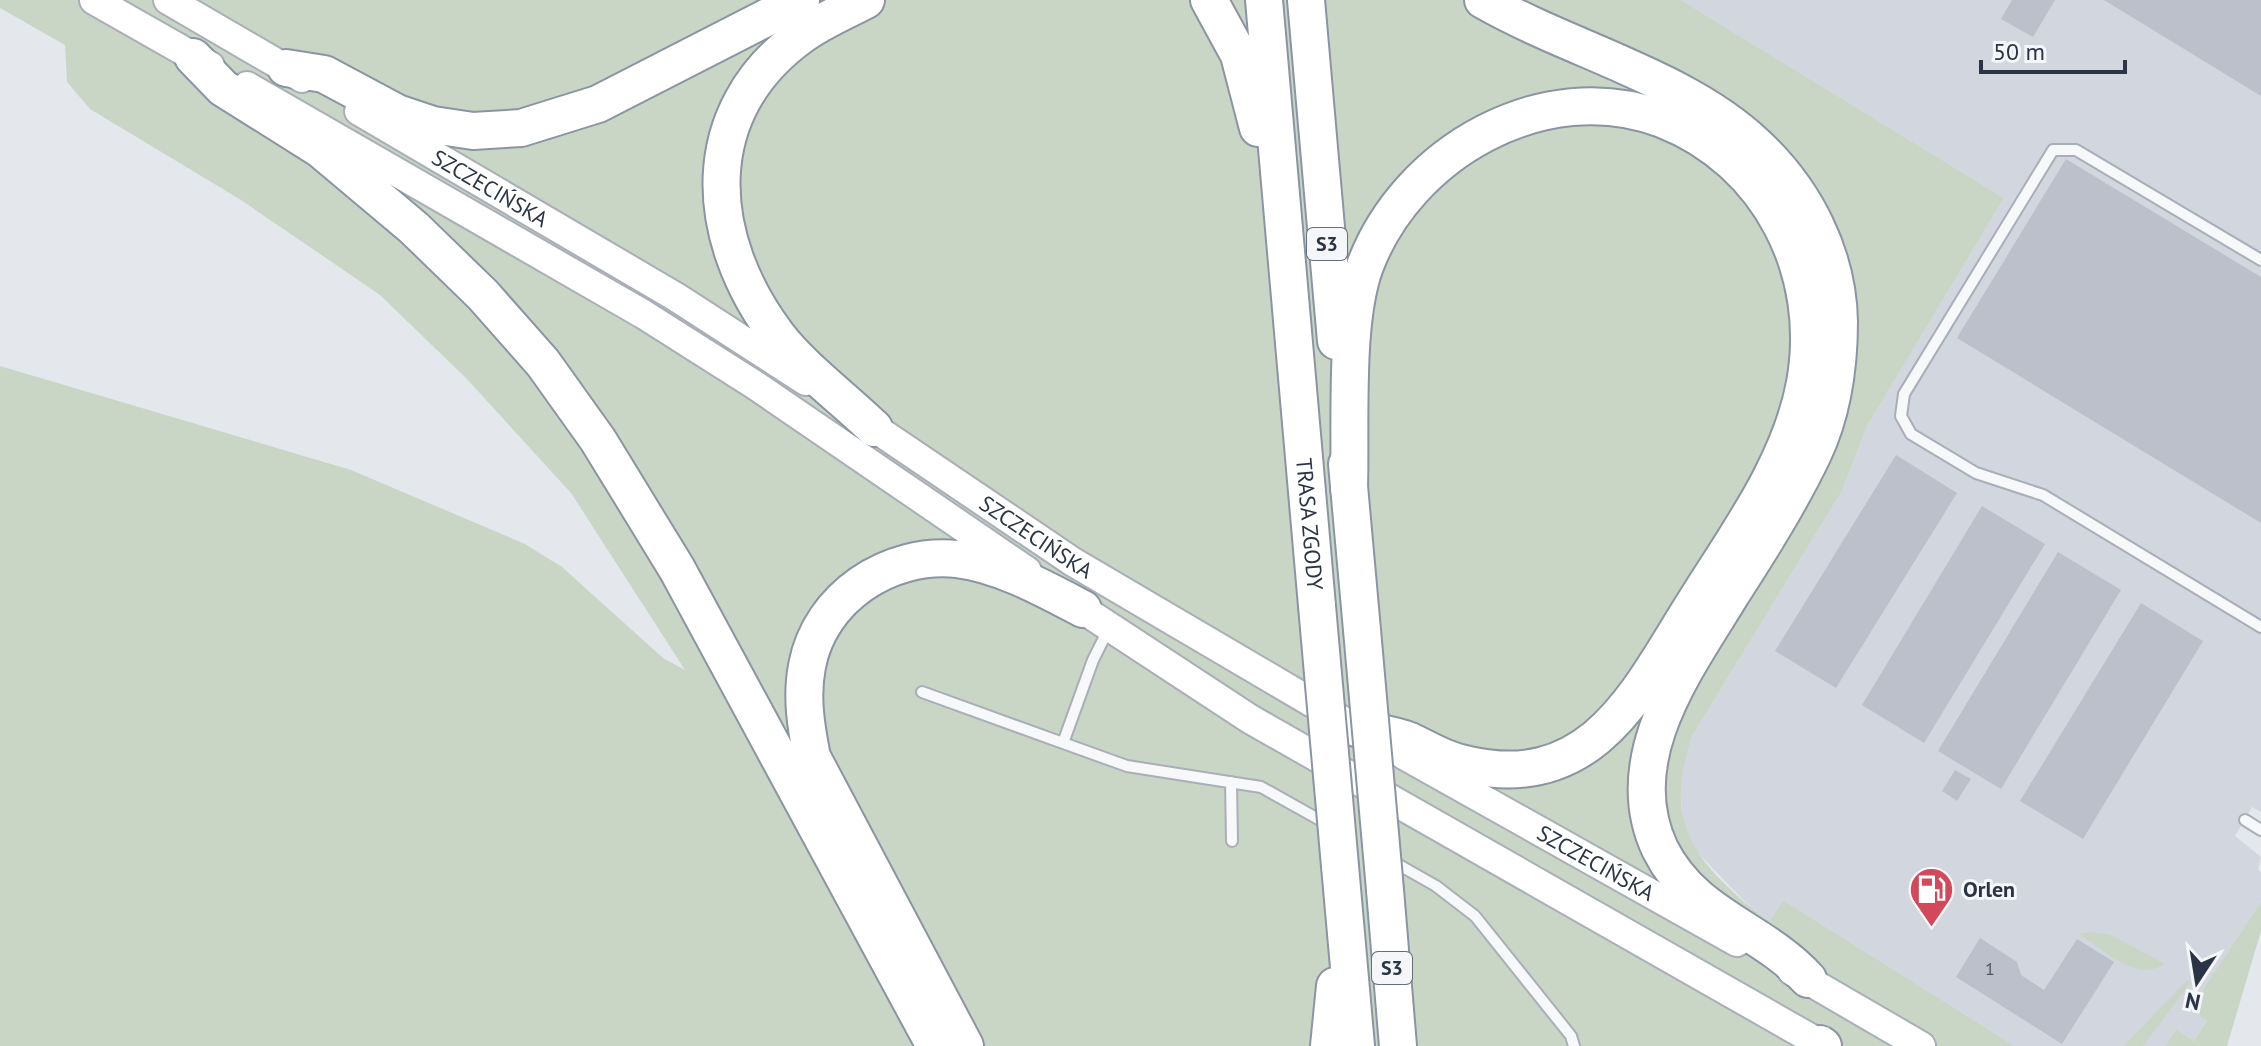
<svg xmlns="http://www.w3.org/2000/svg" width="2261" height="1046" viewBox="0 0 2261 1046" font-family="'PT Sans',sans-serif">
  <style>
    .built { fill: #d2d6de }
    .green { fill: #c9d6c5 }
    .building { fill: #bbc0ca }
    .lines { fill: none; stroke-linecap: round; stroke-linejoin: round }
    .lane-casing { stroke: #a9aeb7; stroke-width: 14 }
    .secondary-casing { stroke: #a9aeb7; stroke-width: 32 }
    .highway-casing { stroke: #8b94a3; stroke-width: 40 }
    .lane { stroke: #f7f8fa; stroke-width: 10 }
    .secondary { stroke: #fff; stroke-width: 28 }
    .highway { stroke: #fff; stroke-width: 36 }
    .highway-bridge-casing { stroke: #8b94a3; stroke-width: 40; stroke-linecap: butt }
    .highway-bridge { stroke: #fff; stroke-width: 36 }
    .labels { text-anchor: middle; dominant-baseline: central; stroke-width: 6; stroke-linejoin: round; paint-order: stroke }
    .number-label { font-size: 18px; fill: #4f5766 }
    .shield { fill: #f4f6f9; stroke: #676e7b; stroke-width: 2 }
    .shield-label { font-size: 20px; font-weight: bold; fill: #2b3445 }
    .street-label { font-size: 22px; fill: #2b3445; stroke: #f4f6f9 }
    .poi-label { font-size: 22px; font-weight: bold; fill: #2b3445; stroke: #f4f6f9; text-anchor: start }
  </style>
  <rect width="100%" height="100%" fill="#e4e7ec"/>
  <path class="built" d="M1681,0H2261V812L2252,807L2235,836L2261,857L2258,870L2261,872V902L2190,1009L2207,1021L2194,1041L2176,1029L2165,1046H2015L1783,900L1770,921L1754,911L1693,848L1683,822L1679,775L1692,736L1842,491L1867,426L2004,198Z"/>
  <path class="green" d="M0,0H1681L2004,198L1867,426L1842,491L1692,736C1671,800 1678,839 1727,886C1741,899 1753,911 1770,921L1783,900L2015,1046H0V366L351,470L525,544L562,567L663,658L685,670L571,493L467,379L380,295L241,200L90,109L67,82L65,45L0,8Z
    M2261,902V931L2227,1046H2165L2176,1029L2194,1041L2207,1021L2190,1009Z
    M2088,932L2109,934L2165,964C2136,983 2103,949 2079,934Z
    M2187,980L2191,982L2143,1046H2124Z"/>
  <path class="building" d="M2012,0H2055L2033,37L2001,19Z
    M2104,0H2261V96L2122,11Z
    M2066,159L2261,277V523L1957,338Z
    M1896,455L1957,493L1836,688L1775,651Z
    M1982,506L2045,544L1924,743L1862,705Z
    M2058,552L2121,590L2001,789L1938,751Z
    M2141,603L2203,641L2083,839L2020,801Z
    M1955,770L1971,779L1957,801L1942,791Z
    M1980,938L2017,962L2021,975L2044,990L2077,939L2114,962L2062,1044L1956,977Z"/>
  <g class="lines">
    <defs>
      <path id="lane" d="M2261,260L2076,150H2053L1904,394L1901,416L1911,434L1976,473L2043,495L2261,627
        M922,692L1063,743L1093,660L1109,628
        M1063,743L1127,766L1261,787L1329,825
        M1231,782L1232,841
        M2245,820L2261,830
        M1392,861L1436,886L1475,916L1571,1036L1574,1046"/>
      <g id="secondary">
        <path d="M94,0L210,66"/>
        <path d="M168,0L302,78"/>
        <path d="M247,86L643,314L755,385L1027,571"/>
        <path id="s1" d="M359,111L676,297L806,381"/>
        <path id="s2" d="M857,416L1073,562L1340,719"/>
        <path d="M1067,599L1250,719L1824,1046"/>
        <path id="s3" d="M1404,755L1737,942"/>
        <path d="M1792,971L1921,1046"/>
      </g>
      <g id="highway">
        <path d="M866,0C845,11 821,21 802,35C694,112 704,238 777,335C802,368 844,399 874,428"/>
        <path d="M1209,0L1239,55L1258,128"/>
        <path id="s4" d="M1264,0L1317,606"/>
        <path d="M1306,0L1336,341"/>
        <path d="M1483,0C1570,50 1684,77 1756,145C1805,191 1838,254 1839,322C1839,367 1833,412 1813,454C1790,502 1761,548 1732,593C1687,667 1617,758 1660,849C1694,917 1760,927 1808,979"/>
        <path d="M193,57L223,88L320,149L414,228L483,295L543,363L598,440L677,569L935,1046"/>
        <path d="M286,68L324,74L397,113L433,125L473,131L521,128L598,104L801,0"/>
        <path d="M1347,464L1362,630"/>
        <path d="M1349,488C1351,425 1344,322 1365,266C1407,153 1544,74 1662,119C1770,161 1825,273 1805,383C1790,466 1733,540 1690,610C1637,695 1591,792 1469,765C1447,761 1429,750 1410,741C1393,734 1373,732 1356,728"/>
        <path d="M1340,866L1356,1046"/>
        <path d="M1385,890L1398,1046"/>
        <path d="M1820,1044L1823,1046"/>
        <path d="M965,1046L812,757C806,727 801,697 807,666C820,597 889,552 957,559C1000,564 1045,589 1083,609"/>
        <path d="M1329,1046L1335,986"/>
      </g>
    </defs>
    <use href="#lane" class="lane-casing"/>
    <use href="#secondary" class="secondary-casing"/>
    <use href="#highway" class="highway-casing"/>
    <use href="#lane" class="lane"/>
    <use href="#secondary" class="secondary"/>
    <use href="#highway" class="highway"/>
    <defs>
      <path id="highway-bridge" d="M1317,606L1340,866
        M1362,630L1385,890"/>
    </defs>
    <use href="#highway-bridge" class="highway-bridge-casing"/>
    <use href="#highway-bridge" class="highway-bridge"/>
  </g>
  <defs>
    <symbol id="fuel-pin" viewBox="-11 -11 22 30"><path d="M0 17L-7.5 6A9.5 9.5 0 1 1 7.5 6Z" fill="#d1495b" stroke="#f4f6f9"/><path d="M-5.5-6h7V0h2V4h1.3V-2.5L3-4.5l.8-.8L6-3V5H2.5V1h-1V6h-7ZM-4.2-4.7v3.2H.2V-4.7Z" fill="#fff"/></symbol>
  </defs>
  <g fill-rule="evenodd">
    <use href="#fuel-pin" x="1906" y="864" width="51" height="69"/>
  </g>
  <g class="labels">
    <g class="number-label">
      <text x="1990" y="968">1</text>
    </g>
    <g class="shield">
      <rect x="1307" y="228" width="40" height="32" rx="6"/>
      <rect x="1372" y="952" width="40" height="32" rx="6"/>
    </g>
    <g class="shield-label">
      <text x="1327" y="244">S3</text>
      <text x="1392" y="968">S3</text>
    </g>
    <g class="street-label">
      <text stroke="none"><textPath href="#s1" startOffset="152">SZCZECIŃSKA</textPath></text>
      <text stroke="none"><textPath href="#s4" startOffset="526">TRASA ZGODY</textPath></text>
      <text stroke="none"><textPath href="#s2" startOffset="216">SZCZECIŃSKA</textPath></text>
      <text stroke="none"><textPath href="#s3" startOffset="220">SZCZECIŃSKA</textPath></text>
    </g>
    <g class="poi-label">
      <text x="1963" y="889">Orlen</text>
    </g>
  </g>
  <g transform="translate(2197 982) rotate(192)" stroke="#f4f6f9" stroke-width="6" paint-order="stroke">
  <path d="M0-6L14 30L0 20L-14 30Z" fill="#2b3445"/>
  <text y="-12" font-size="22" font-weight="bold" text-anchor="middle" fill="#2b3445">N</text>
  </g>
  <path d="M1981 60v12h144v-12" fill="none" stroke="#2b3445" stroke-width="4"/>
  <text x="1993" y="60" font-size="24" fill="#2b3445" stroke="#f4f6f9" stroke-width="6" paint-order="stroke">50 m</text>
</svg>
